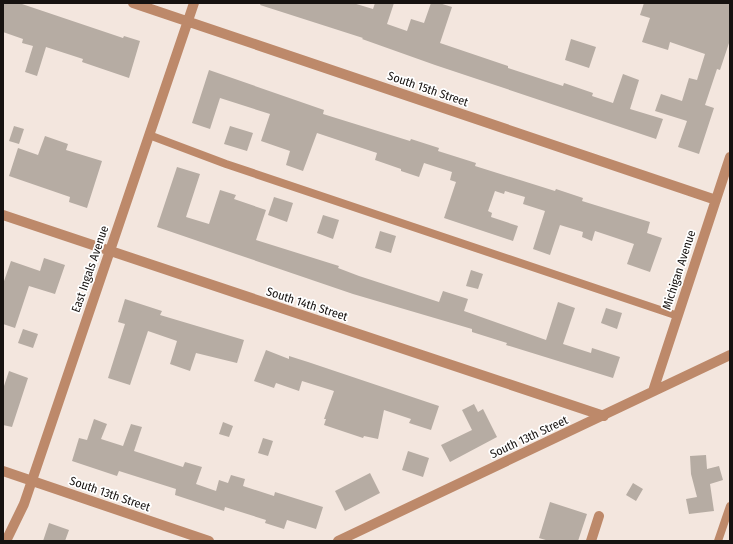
<svg xmlns="http://www.w3.org/2000/svg" width="733" height="544" viewBox="0 0 733 544" font-family="'Fira Sans Condensed',sans-serif">
  <style>
    .building { fill: #b6aca3 }
    .lines { fill: none; stroke-linecap: round; stroke-linejoin: round }
    .lane { stroke: #bd896a; stroke-width: 8 }
    .street { stroke: #bd896a; stroke-width: 10 }
    .labels { text-anchor: middle; dominant-baseline: central; stroke-width: 3.5; stroke-linejoin: round; paint-order: stroke }
    .street-label { font-size: 12px; fill: #161210; stroke: #fff }
  </style>
  <rect width="100%" height="100%" fill="#f3e6de"/>
  <path class="building" d="M3,3H19L123,38L124,36L140,41L129,78L82,62L83,59L46,47L37,76L25,72L33,46L22,43L23,39L3,32Z
    M261,3H353L373,9L375,3H394L387,24L407,31L411,19L424,23L431,3H439L452,7L440,43L508,66V68L563,86L564,83L593,93L592,96L613,103L623,74L639,80L630,109L663,119L656,139L435,65L362,39L363,38L260,5Z
    M644,3H730V40L720,70L717,69L705,105L714,108L699,154L678,147L687,121L655,111L661,94L682,101L689,78L697,80L705,54L670,42L668,50L642,42L650,18L640,15Z
    M571,39L596,47L589,68L565,60Z
    M209,70L324,110L323,114L410,141L411,139L439,148L438,151L476,163L475,166L555,191L556,189L583,198L582,201L650,222L647,233L662,238L650,272L627,264L634,244L595,231L592,241L582,237L583,232L560,225L550,255L533,249L545,211L523,204L525,197L505,191L504,194L495,191L488,211L492,213L491,217L518,226L513,241L444,218L456,182L450,180L452,172L424,163L419,177L401,171V169L375,160L377,153L317,133L303,171L286,165L290,151L261,141L270,114L220,98L210,129L192,123Z
    M14,126L24,129L19,144L9,141Z
    M230,126L253,133L247,151L224,144Z
    M45,136L68,144L66,150L102,161L87,208L69,202L70,197L9,176L18,148L38,155Z
    M177,167L200,174L186,217L209,224L220,190L236,195L234,199L266,210L256,240L339,266L338,268L359,276L439,302L443,291L468,299L464,311L546,340L558,302L575,308L563,344L591,353L592,348L620,357L613,378L506,345L507,343L472,332V329L353,294L157,227Z
    M274,197L293,203L287,222L268,215Z
    M323,215L339,220L333,239L317,233Z
    M380,231L396,236L391,253L375,248Z
    M44,258L65,265L55,294L29,286L15,328L3,324V284L11,261L40,271Z
    M471,270L483,274L478,289L466,286Z
    M125,299L162,311L160,315L244,340L237,363L196,353L190,371L170,364L177,341L148,331L130,385L108,378L125,324L118,322Z
    M606,308L622,313L617,329L601,323Z
    M23,329L38,334L33,348L18,343Z
    M266,350L289,359V356L308,362L439,406L431,430L409,423L411,419L384,410L378,439L364,436L363,438L324,425L326,419H324L334,391L302,381L299,391L276,383L274,388L254,381Z
    M9,371L28,378L12,427L3,425V389Z
    M474,404L478,412L483,409L497,437L450,462L441,445L472,430L462,410Z
    M94,419L107,424L101,439L123,446L131,424L142,427L134,451L183,467L185,462L202,467L196,484L216,491L219,480L228,483L231,475L245,479L243,486L274,496L275,492L323,507L316,529L287,520L284,529L265,523L266,520L225,507L224,511L175,495L176,489L119,471L117,476L72,461L79,438L87,440Z
    M223,422L233,426L229,437L219,434Z
    M263,438L273,441L268,456L258,453Z
    M408,451L429,458L423,477L402,470Z
    M706,455L707,469L719,466L723,480L710,484L714,511L689,514L686,499L697,497L691,474L690,456Z
    M370,473L380,493L345,511L335,491Z
    M633,483L643,489L636,501L626,495Z
    M550,502L587,514L578,541H549L539,538Z
    M49,523L69,530L65,541H43Z"/>
  <g class="lines">
    <path class="lane" d="M149,135L226,164L678,316
      M718,541L730,506"/>
    <path class="street" d="M133,3L716,200
      M3,215L604,416
      M653,391L730,157
      M3,471L209,541
      M6,541L24,504L194,3
      M338,541L730,355
      M591,541L599,516"/>
  </g>
  <g class="labels">
    <g class="street-label">
      <text transform="translate(428 89) rotate(19)">South 15th Street</text>
      <text transform="translate(90 269) rotate(-71)">East Ingals Avenue</text>
      <text transform="translate(679 270) rotate(-72)">Michigan Avenue</text>
      <text transform="translate(307 304) rotate(18)">South 14th Street</text>
      <text transform="translate(529 437) rotate(-25)">South 13th Street</text>
      <text transform="translate(110 494) rotate(19)">South 13th Street</text>
    </g>
  </g>
  <rect width="733" height="544" fill="none" stroke="#161210" stroke-width="8"/>
</svg>
